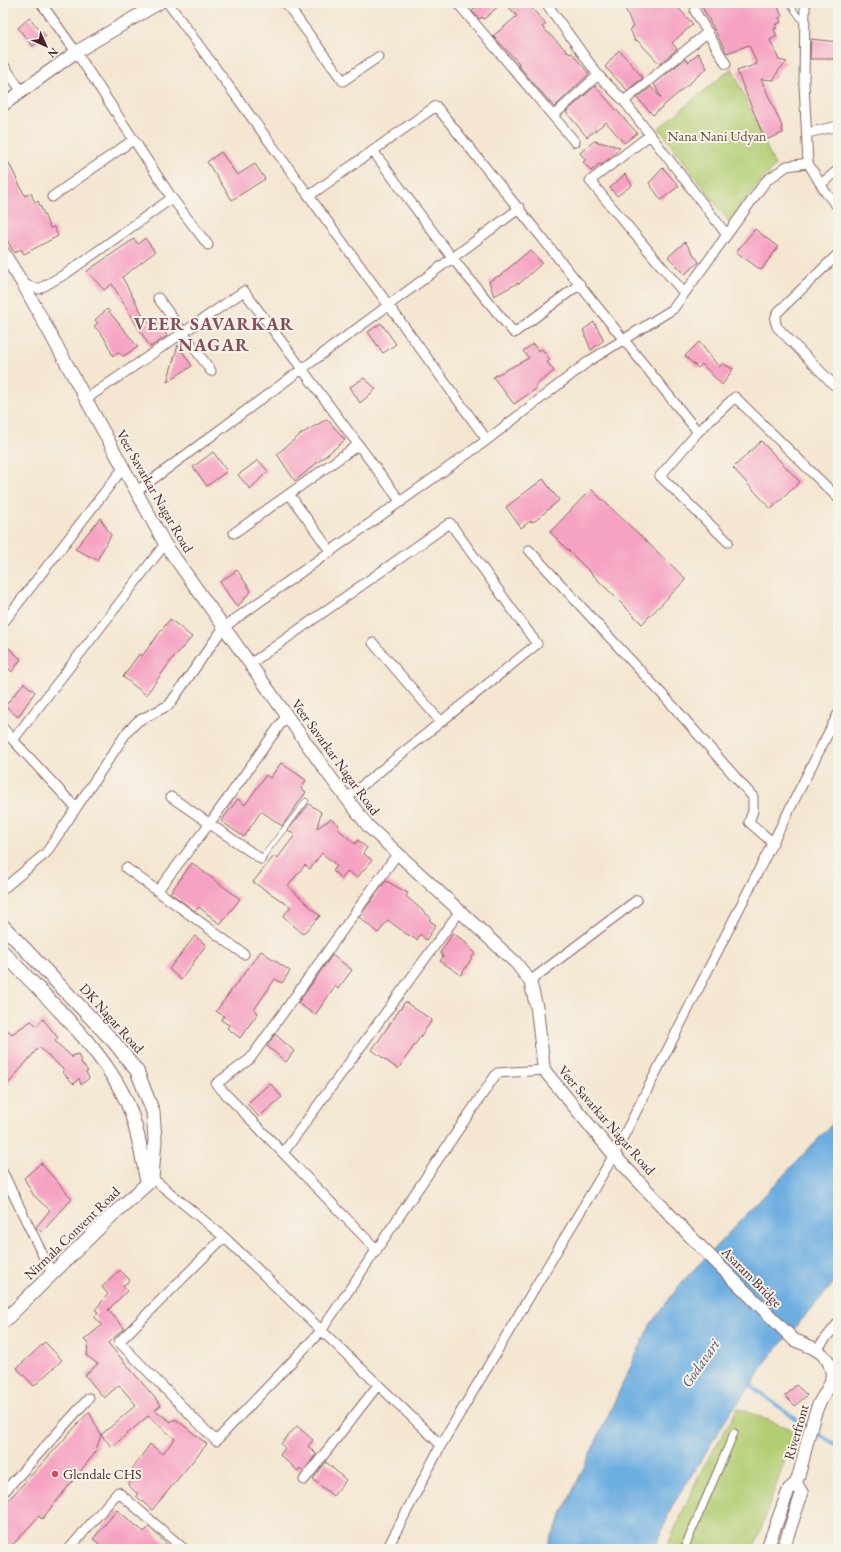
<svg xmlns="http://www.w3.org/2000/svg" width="841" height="1552" viewBox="0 0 841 1552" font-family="'EB Garamond',serif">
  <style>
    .green { fill: #b2cd73; stroke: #7e764f }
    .water { fill: #6daee1; stroke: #5c6686 }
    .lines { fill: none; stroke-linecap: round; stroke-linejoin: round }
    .stream { stroke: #6daee1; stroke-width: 3.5 }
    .building { fill: #f6a2c2 }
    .service-casing { stroke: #866565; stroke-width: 6 }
    .pedestrian-casing { stroke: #866565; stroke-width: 9 }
    .minor-casing { stroke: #866565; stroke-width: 11 }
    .tertiary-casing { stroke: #866565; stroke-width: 14 }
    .secondary-casing { stroke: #866565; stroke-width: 15 }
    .service { stroke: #fff; stroke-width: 4.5 }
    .pedestrian { stroke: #fff; stroke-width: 7 }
    .minor { stroke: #fff; stroke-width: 9 }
    .tertiary { stroke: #fff; stroke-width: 12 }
    .secondary { stroke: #fff; stroke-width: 13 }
    .poi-dot { fill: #d1495b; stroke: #f7f3e8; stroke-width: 1.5 }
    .labels { text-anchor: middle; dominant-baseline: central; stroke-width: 4; stroke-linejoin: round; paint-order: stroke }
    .park-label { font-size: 14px; fill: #644a3d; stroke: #f7f3e8 }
    .street-label { font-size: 14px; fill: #4a1f2b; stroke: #f7f3e8 }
    .poi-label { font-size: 14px; fill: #4a1f2b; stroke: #f7f3e8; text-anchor: start }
    .water-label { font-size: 15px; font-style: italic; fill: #56516b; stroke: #f7f3e8 }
    .district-label { font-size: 18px; font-weight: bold; letter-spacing: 1px; fill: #864d60; stroke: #f7f3e8 }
  </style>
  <rect width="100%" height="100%" fill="#f7f3e8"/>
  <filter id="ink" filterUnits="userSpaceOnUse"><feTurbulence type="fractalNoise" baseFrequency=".025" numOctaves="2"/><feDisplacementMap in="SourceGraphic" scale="8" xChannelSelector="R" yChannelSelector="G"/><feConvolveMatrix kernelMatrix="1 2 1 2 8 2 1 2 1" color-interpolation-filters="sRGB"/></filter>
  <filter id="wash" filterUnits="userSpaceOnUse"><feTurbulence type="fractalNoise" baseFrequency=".012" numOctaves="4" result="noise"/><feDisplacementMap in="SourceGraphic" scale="16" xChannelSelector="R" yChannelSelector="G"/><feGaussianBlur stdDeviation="0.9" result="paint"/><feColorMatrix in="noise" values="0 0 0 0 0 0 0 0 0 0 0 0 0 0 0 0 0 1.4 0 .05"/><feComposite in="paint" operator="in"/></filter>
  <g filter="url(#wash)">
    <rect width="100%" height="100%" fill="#f4e6d1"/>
    <path class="green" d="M732,68L775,166L748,197L729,222L659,128Z
      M738,1408L795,1431L754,1549H666L700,1473Z"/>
    <path class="water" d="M838,1118V1278L767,1360L751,1386L732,1410L671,1508L655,1549H546L650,1325L682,1282Z"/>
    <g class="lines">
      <path class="stream" d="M751,1386L801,1423L838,1446"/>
    </g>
    <g id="blocks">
      <path class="building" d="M485,3H502L484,19L482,17L479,19L472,11L477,6L479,8Z
        M505,3H527L546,24L542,27L570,54L572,53L589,74L554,107L518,65L519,63L493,36L517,16Z
        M623,3H674L693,24L672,43L677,49L660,64L637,40L635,41L630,29L633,27Z
        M700,3H776L782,16L779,18L781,22L775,25L777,28L774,29L777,36L770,40L779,60L787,62L778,71L774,80L761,79L781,124L783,133L765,140L737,71L757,64L749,45L727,53Z
        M29,18L46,36L33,46L18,28Z
        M811,39L838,42L835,59H810Z
        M619,50L643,78L629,89L627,90L605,67Z
        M698,53L707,68L653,115L637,98L651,87L661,98L654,84L685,59L689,62Z
        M595,86L637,133L624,143L606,122L587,137L566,112Z
        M594,141L620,147L613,156L601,165L599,164L591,171L583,162L586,160L580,153Z
        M3,151L25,196L31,193L35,203L38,201L50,228L54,227L58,236L24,254L21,249L14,253L3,233L7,231L3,225Z
        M221,152L237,175L255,164L265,179L232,200L207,162Z
        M663,168L679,186L661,200L649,183Z
        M625,174L632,185L617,196L610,188Z
        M755,229L778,247L761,270L736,252Z
        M145,238L155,252L122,277L147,323L155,318L167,336L150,347L112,284L104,290L87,271L134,239L138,244Z
        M685,242L699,262L685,274L668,257Z
        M530,250L542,263L519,284L518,283L494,296L489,281L501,275Z
        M107,309L138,347L123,356L119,353L113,356L104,337L94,326L98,323L95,320Z
        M594,322L604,340L591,350L583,330Z
        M381,323L396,344L383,353L368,332Z
        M699,342L719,367L723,364L733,369L722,385L702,364L698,368L685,356Z
        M533,344L538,351L542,349L550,360L547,362L554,371L535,386L537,388L514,404L493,377L529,358L523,351Z
        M178,345L192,366L167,382Z
        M364,378L376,389L360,403L350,387Z
        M327,419L345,440L295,481L277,454L301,434Z
        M761,441L800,482L771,509L733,468Z
        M213,452L227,471L207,486L193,467Z
        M258,460L268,471L250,489L238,475Z
        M543,479L559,500L535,521L529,522L521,528L506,507Z
        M591,489L686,579L642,624L550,532Z
        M100,518L111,535L97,560L75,549Z
        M237,570L251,591L237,607L220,582Z
        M170,619L192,637L173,658L146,695L123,677L139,654L142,656Z
        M3,643L21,659L12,672L3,663Z
        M24,683L35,692L18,717L5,706Z
        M281,763L306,780L301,789L306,792L282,826L261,811L244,837L221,821L238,799L245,805L266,775L270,778Z
        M309,804L321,812L317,828L331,819L339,825L337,828L355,844L358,840L367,848L363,853L372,860L357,878L348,871L342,879L333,871L337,866L322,853L310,869L305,865L288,886L320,916L303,934L283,916L291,907L253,882L274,856L277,859L295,835L288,830Z
        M192,863L240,899L220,924L199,907L195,911L170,893Z
        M386,881L408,893L406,896L431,918L429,920L436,925L426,940L420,934L417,940L405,933L388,920L378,933L359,917Z
        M453,933L464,941L475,953L461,975L440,961L443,957L440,952L442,950Z
        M195,936L206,945L181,980L169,969Z
        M261,951L290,971L282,983L275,979L254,1010L258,1013L240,1038L227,1028L229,1025L221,1020L224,1016L216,1011Z
        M332,955L352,970L338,989L335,986L315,1015L298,1003Z
        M405,1002L432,1020L398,1069L372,1050Z
        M43,1019L58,1038L55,1041L58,1044L73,1058L72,1056L78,1054L82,1064L88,1071L86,1072L89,1078L81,1085L79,1078L74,1084L62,1072L64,1070L39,1047L3,1090V1026L12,1034L31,1021L37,1026Z
        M275,1034L294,1051L286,1062L267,1046Z
        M270,1083L282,1097L259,1117L247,1104Z
        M41,1163L72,1199L42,1232L36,1227L50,1210L34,1196L24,1178Z
        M120,1270L130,1280L123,1286L127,1291L108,1310L124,1328L108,1343L161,1405L155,1410L171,1422L173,1420H177L207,1444L152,1510L136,1496L138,1494L128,1485L132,1479L128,1475L150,1444L162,1454L175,1439L148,1416L112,1447L101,1435L136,1405L119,1385L104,1398L85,1375L98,1364L87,1356L88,1343L84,1340L102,1325L94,1316L98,1312L95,1310L108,1294L102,1287Z
        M45,1342L62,1360L34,1386L17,1368Z
        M796,1385L807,1395L795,1406L785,1396Z
        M89,1412L101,1435L95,1453L42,1519L39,1516L9,1549H3V1506Z
        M297,1426L313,1440L308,1446L316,1454L304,1471L300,1468L298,1471L280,1455L285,1448L281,1444Z
        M326,1462L346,1480L333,1496L313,1479Z
        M117,1510L144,1532L149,1527L172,1549H106L93,1539Z"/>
    </g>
  </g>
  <g filter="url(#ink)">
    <use href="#blocks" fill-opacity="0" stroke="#866565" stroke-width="1"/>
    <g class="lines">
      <defs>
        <path id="service" d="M789,3L804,24
          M261,859L306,801"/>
        <path id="pedestrian" d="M684,1549L734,1433"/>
        <path id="minor" d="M168,3L487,440
          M286,3L343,81L378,57
          M464,3L460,6L553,116L598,75
          M546,3L598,75L624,101L727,235
          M805,3L804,84L808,163L826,193L838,207
          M695,11L726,64
          M3,64L22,92
          M624,101L708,32
          M553,116L575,142
          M807,133L838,126
          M650,135L590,181L684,293
          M373,151L453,259L514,333L580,284
          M821,184L838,170
          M309,196L436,106L698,432L735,397L838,498
          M52,197L133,140
          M172,198L208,245
          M23,284L39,289L67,273L172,198L76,52L41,3
          M158,298L211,371
          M834,385L777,327L775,320L777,313L838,254
          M86,399L244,291L401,502
          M698,432L660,476L728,542
          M137,491L520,208
          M289,494L331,552
          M234,533L358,445
          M529,550L673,706L753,797V811L749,822L773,843
          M3,623L124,467
          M373,643L441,722
          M250,664L450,523L537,644L347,798
          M3,728L13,740L165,544
          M13,740L76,808
          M171,797L261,859
          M126,868L244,954
          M3,889L46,853L127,732L138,721L169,705L224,627L487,440L589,361L673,309L766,181L787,166L808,163
          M158,890L210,823L287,715
          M530,981L637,900
          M283,1153L460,911
          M3,1173L52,1274
          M152,1178L224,1237L441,1445L614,1155L838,714
          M224,1237L119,1342L216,1441L321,1331L497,1073L544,1070
          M377,1250L216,1084L250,1059L398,853
          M817,1349L838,1323
          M304,1480L378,1385
          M3,1493L89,1398
          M69,1549L118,1492L184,1549
          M387,1549L441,1445"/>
        <path id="tertiary" d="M3,105L76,52L159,3
          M3,252L23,284L165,544L331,778L368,826L516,963L530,981L537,1009L544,1070L614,1155L688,1234L794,1340C809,1346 827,1351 831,1369C835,1383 823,1394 818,1406C808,1429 805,1459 796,1483
          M767,1549L789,1489L796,1483
          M783,1549L802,1493L796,1483"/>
        <path id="secondary" d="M3,926L114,1042L137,1071L153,1112L155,1140L152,1178L147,1184L110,1217L3,1322
          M3,952C44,996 105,1050 128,1105C138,1129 142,1157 147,1182"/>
      </defs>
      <use href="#service" class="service-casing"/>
      <use href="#pedestrian" class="pedestrian-casing"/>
      <use href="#minor" class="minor-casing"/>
      <use href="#tertiary" class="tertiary-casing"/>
      <use href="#secondary" class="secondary-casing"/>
      <use href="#service" class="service"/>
      <use href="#pedestrian" class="pedestrian"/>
      <use href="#minor" class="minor"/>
      <use href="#tertiary" class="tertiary"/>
      <use href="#secondary" class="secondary"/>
    </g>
  </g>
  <circle class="poi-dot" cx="55" cy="1474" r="4"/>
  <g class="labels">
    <g class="park-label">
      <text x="717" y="136">Nana Nani Udyan</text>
    </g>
    <g class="street-label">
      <text transform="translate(155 491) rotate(60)">Veer Savarkar Nagar Road</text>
      <text transform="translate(336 757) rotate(54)">Veer Savarkar Nagar Road</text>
      <text transform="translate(112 1018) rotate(48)">DK Nagar Road</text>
      <text transform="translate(607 1120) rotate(49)">Veer Savarkar Nagar Road</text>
      <text transform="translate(72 1233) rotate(-44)">Nirmala Convent Road</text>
      <text transform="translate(752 1277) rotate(45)">Asaram Bridge</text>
      <text transform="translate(796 1432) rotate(-74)">Riverfront</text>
    </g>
    <g class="poi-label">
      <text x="63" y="1474">Glendale CHS</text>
    </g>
    <g class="water-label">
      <text transform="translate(700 1363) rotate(-55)">Godavari</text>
    </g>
    <g class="district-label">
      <text x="214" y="323">VEER SAVARKAR<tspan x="214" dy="21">NAGAR</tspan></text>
    </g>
  </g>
  <rect width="841" height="1552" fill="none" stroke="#f7f3e8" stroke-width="16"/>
  <g transform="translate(46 46) rotate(135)" stroke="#f7f3e8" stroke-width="3" paint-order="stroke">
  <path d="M0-3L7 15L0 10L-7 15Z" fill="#4a1f2b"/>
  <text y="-6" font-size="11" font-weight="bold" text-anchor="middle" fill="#4a1f2b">N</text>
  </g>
</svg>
